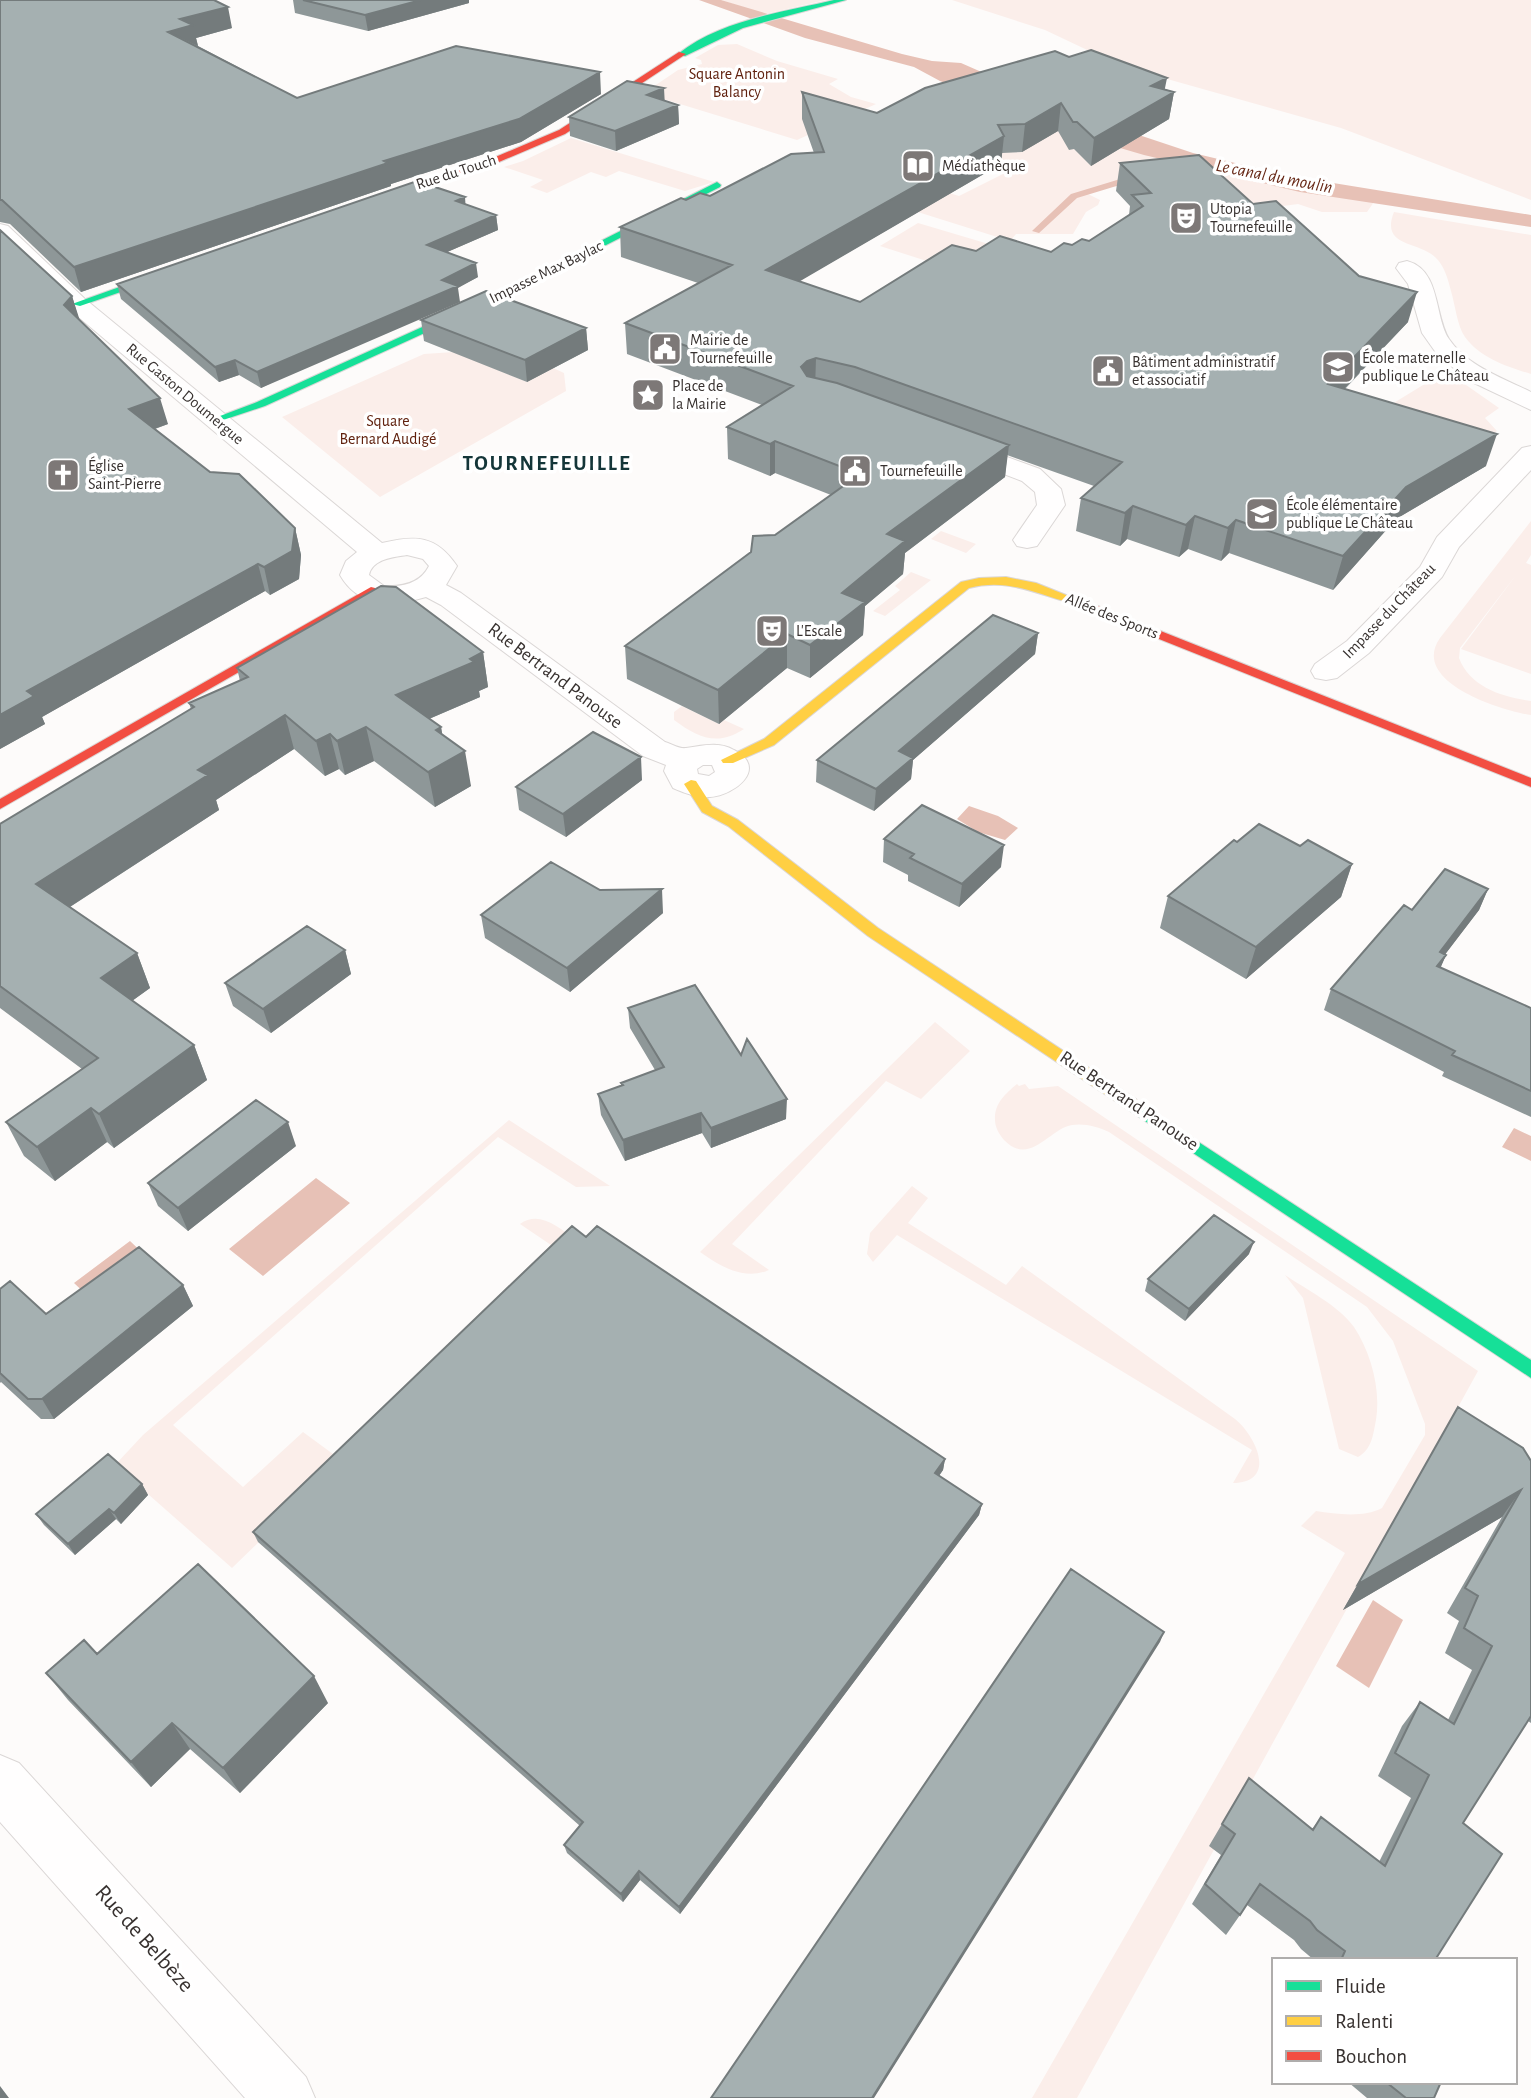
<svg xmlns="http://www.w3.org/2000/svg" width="1531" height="2098" viewBox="0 0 1531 2098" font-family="'Alegreya Sans',sans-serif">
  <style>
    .green { fill: #fbeeea }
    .water { fill: #e7c1b6 }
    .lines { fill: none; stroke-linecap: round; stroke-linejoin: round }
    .stream { fill: #e7c1b6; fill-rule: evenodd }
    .street-casing { stroke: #dbd7d6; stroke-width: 2 }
    .fast-casing { stroke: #dbd7d6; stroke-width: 2 }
    .slow-casing { stroke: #dbd7d6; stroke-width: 2 }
    .jam-casing { stroke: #dbd7d6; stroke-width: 2 }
    .street { fill: #fffefe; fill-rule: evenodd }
    .fast { fill: #16e098; fill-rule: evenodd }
    .slow { fill: #ffcf43; fill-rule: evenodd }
    .jam { fill: #f24e42; fill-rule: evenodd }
    .wall { fill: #8e9798 }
    .shaded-wall { fill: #747b7c }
    .building { fill: #a5b0b1; stroke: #747b7c; stroke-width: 2 }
    .labels { text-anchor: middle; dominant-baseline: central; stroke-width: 7; stroke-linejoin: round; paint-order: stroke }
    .far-park-label { font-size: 16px; fill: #60210e; stroke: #fff }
    .far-poi-label { font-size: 16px; fill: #383230; stroke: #fff; text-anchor: start }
    .far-street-label { font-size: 16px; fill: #383230; stroke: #fff }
    .far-water-label { font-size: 18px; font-style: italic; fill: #672816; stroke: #fff }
    .street-label { font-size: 19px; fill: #383230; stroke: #fff }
    .far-district-label { font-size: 21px; font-weight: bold; letter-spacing: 2px; fill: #143639; stroke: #fff }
    .near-street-label { font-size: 23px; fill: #383230; stroke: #fff }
  </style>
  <rect width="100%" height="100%" fill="#fdfbfa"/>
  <path class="green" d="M721,0H826L765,14Z
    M952,0H1531V200L1341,128L1121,66L1045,30Z
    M737,44L777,61L838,79L829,84L851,97L876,104L797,140L644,93L678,70L702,64L701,60L695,58L718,45Z
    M1048,128L1376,199L1367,212H1322L1298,204L1254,210L1145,185L1105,187L1086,193L1100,200L1098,205L1086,212L1073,234H1016L1010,241L781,169L829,144L930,187L959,196L1005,173L996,153Z
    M571,138L714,182L685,191L619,171L606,177L591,172L547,193L530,187L543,180L504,167L523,161Z
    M1394,212L1531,235V374C1508,367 1480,358 1465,337C1457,326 1455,304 1451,291C1448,279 1444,265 1435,257C1418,241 1380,247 1394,212Z
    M918,223L992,245L995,247L936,264L880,246Z
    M454,352L527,382L553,368L564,373L566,391L380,497L282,417L424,354Z
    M1446,371L1499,408L1485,418L1497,431L1471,449L1374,415Z
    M1531,521V555L1526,563L1531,565V674L1461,649L1516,575L1460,648L1459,658C1470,687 1502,697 1531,701V715C1503,711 1409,682 1440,638Z
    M941,531L976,544L966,553L931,539Z
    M911,572L931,580L885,616L873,611L900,590L895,586Z
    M682,706L719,724L724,720L744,729C717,747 697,737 674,720V712Z
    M935,1022L970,1051L921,1099L886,1081L732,1244L769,1270C744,1281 720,1266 700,1252Z
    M1017,1084L1019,1086L1025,1084L1029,1089L1058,1086L1478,1371L1077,2098H1032L1345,1553L1301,1526L1316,1511C1336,1514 1363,1518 1382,1508L1425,1435V1424L1393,1341L1367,1307L1109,1132C1098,1127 1085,1123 1072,1125C1050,1128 1030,1167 1004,1140C999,1134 995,1127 995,1120C994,1104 1005,1094 1017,1084Z
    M509,1120L610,1186L576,1187L498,1137L173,1425L243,1487L303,1432L333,1454L551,1245L520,1224C539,1210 558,1227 574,1238L232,1568L115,1465L143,1435Z
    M912,1186L928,1198L908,1223L1006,1285L1022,1266L1235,1419C1256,1436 1278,1482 1233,1483L1252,1450L897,1235L873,1262L867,1254L870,1233Z
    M1285,1275C1307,1290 1338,1305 1354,1327C1371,1353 1381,1389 1376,1420C1373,1435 1372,1449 1358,1457L1339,1449L1303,1298Z"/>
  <path class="water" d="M699,0H721L902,54L932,61L961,63L1082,116L1193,153L1290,176L1531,215V227L1300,192L1144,155L1103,143L940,81L914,67L805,38Z
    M969,806L998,816L1018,828L1005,840L978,832L957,819Z
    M1514,1128L1531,1136V1161L1502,1147Z
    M316,1178L350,1203L263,1276L229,1249Z
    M130,1241L149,1259L93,1301L74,1283Z
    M1373,1600L1403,1620L1369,1688L1336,1666Z"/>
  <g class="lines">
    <path class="stream" d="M1130,173L1137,175L1123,184L1077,198L1039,233L1032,231L1071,194L1117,180Z"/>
    <defs>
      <path id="street" d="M0,224L8,226L85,299L382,543C416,535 436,535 457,566L446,585L461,593L665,742C672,744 679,749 686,748C702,746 718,741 734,750C769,768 735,795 710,797C698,798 684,793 673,788L664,771L666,765L643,756L441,605L426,597C392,607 359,608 340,575L346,561L357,552L69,309L0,243ZM407,555L423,559L429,566C420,584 402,587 384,586L369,575C372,559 394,557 407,555ZM703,765H712L715,772L709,776L698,774L697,769Z
        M1407,261C1441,270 1434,316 1449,339C1467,366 1503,378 1531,392V410L1472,382L1439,357L1422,333L1408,284L1396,268L1399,263Z
        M958,439L1040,469L1061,489L1065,505L1037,546L1027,548L1017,546L1013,540L1037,505L1035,492L1022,481L949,453L945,447L949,441Z
        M1531,446V470L1459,547L1442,577L1369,653L1337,678L1326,680L1315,678L1311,671L1315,664L1347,641L1420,567L1437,537L1522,448Z
        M0,1755L19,1763L306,2077L315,2098H245L0,1822Z"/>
      <path id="fast" d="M834,0H846L743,28L685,56L678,54C720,20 783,12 834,0Z
        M717,182L721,185L720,187L512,293L265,406L217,422L212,419L257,402L506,289Z
        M167,270L170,271V275L80,306L72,304Z
        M1130,1097L1531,1360V1378L1124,1107L1122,1103L1124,1099Z"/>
      <path id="slow" d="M1006,577L1036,583L1076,599L1070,603C1035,593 1006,578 969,588L774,745L733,763H723L721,760L764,739L961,582L979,578Z
        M691,780L696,781L712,806L738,820L878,928L1136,1099L1138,1103L1136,1107H1124L868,936L728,826L702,812L684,784Z"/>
      <path id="jam" d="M679,52L686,54L565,134L499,162L375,202L368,200L493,158L559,130Z
        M371,587L375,588V594L0,809V799Z
        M1070,595L1531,778V787L1066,602V596Z"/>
    </defs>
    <use href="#street" class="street-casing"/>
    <use href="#fast" class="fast-casing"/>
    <use href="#slow" class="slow-casing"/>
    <use href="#jam" class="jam-casing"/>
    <use href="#street" class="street"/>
    <use href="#fast" class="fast"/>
    <use href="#slow" class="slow"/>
    <use href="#jam" class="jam"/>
  </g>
  <path class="wall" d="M0,0L232,28L196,38L198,46L297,98L601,94L521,142L391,184V186L81,292L10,224L0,222Z
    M293,0H469V3L368,31L295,13Z
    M1165,89L1174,92L1169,119L1091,166L1074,149L1069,150L1058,131L1022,152L1002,153L1001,164L799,281L860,302L976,251L1051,252L1072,245L1089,241L1129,215L1130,206L1116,191L1120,163L1253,204L1408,322L1345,389L1486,466L1396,519L1333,590L1229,553L1221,561L1188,549L1179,557L1127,539L1120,546L1076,531L1081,498L1094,486L1007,455L1005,477L905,553L903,574L865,606L863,635L810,678L787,668L719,724L627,679L625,646L831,495L775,473L770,476L728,459L727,427L762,405L627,354L625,323L698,283L621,257L620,227L686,200L710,196L814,153L802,119V92L877,113Z
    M665,101L678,105L679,124L616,151L570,136L569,117Z
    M466,205L496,215L498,230L447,252L478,277L261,388L239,375L219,382L121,299L117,284Z
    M72,296L79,320L168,424L155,429L210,472L295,528L301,555L299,579L270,595L265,591L42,717L45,724L0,749Z
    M421,320L586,328L588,350L527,382L424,341Z
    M1038,633L1035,654L913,760L911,779L874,811L816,782L817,760Z
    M483,652L488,687L479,691L480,697L429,719L441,727L442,734L471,786L435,807L374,761L345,775L339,769L325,776L294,749L216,800L219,810L70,907L137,953L150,988L132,1001L194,1045L207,1080L114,1148L107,1142L55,1181L24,1156L6,1122L82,1069L0,1008V824L191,709L189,703L240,681L237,668Z
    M642,780L566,837L519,810L516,787Z
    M884,839L1001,867L959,907L908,881V875L883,862Z
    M1237,842L1300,846L1352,864L1341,897L1246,979L1160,928L1168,896Z
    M1488,889L1479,910L1445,954L1446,955L1440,968L1531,1008V1117L1442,1076L1444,1072L1324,1010L1331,989L1412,910Z
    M600,890L663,913L570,992L485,938L481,915Z
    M345,950L351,974L271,1033L233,1006L225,983Z
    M628,1008L741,1055L786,1119L711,1148L702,1133L625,1161L601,1115L598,1094L621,1086V1083L655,1070L630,1028Z
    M296,1146L188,1231L158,1206L148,1183Z
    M586,1237L945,1459L943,1470L939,1476L982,1504L979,1515L680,1914L640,1880L623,1902L567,1853L564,1845L580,1826L258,1542L253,1532Z
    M1249,1254L1185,1321L1145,1291L1148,1279Z
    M183,1285L193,1306L54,1419H41L1,1382L0,1383V1289L46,1314Z
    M1458,1407L1531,1461V1723L1528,1721L1463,1823L1435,1960H1314L1301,1949L1294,1940L1247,1905L1226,1935L1192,1904L1221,1855L1209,1846L1249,1778L1312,1829L1321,1817L1379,1862L1411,1798L1378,1776L1402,1726L1420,1702L1448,1720L1472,1670L1445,1653L1459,1621L1447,1613L1502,1517L1343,1610Z
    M142,1484L148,1495L121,1524L116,1519L75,1555L44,1525L36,1514Z
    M97,1654L328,1703L240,1793L190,1749L151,1787L68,1700L46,1673Z
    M1348,2082H1441L1434,2098H1367Z"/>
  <path class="shaded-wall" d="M421,0H469V3L368,31L365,15Z
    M228,7L232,28L196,38L198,46L168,32L180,19Z
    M600,72L601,94L521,142L391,184V186L81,292L74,267L384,161Z
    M1167,78L1163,98L1174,92L1169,119L1091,166L1094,138L1151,86Z
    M664,88L665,107L647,95Z
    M1061,103L1058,131L1022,152L1025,124Z
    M678,105L679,124L616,151L615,131Z
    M1004,136L1001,164L766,301V270Z
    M465,197L466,212L456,201Z
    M496,215L498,230L429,260L427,245Z
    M476,263L478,277L458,288L460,302L261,388L257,372Z
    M1417,292L1408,322L1319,415L1328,384Z
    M72,296L80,321L64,305Z
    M586,328L588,350L527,382L525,360Z
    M816,358L815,390L801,367L807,361Z
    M235,360L239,375L219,382L215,367Z
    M160,398L168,424L137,435L129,409Z
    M1497,434L1486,466L1396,519L1333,590L1343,556L1406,487Z
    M775,441V473L770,476V444Z
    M1009,445L1005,477L905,553L903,574L865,606L863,635L810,678V645L842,593L887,534Z
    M1133,506L1127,539L1120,546L1125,513Z
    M1195,516L1188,549L1179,557L1186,525Z
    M1236,520L1229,553L1221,561L1228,528Z
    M295,528L301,555L299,579L270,595L264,567Z
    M258,564L265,591L42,717L45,724L0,749V715L27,691Z
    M1038,633L1035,654L913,760L911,779L874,811L876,789L899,751Z
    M787,634V668L719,724L718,690Z
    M483,652L488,687L479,691L480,697L403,730L396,695Z
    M285,715L294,749L216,800L219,810L51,919L36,884L198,770Z
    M366,727L374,761L345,775L337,741Z
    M441,727L447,761L465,751L471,786L435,807L428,772L436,730Z
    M330,734L339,769L325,776L316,741Z
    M641,757L642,780L566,837L563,814Z
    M1004,845L1001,867L959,907L962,884Z
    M1352,864L1341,897L1246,979L1256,947Z
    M662,889L663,913L570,992L567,968Z
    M1488,889L1479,910L1431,973L1440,952Z
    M345,950L351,974L271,1033L263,1009Z
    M137,953L150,988L115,1013L101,978Z
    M1446,955L1437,976V966Z
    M194,1045L207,1080L114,1148L99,1114Z
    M787,1099L786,1119L711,1148V1128Z
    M91,1108L107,1142L55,1181L37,1147Z
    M701,1113L702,1133L625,1161L623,1140Z
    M288,1122L296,1146L188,1231L178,1208Z
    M1254,1242L1249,1254L1185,1321L1189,1309Z
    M183,1285L193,1306L54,1419L42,1399Z
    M945,1459L943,1470L933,1484L935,1473Z
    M142,1484L148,1495L121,1524L114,1513Z
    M1521,1490L1502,1517L1343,1610L1358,1584Z
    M982,1504L979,1515L680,1914L679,1907Z
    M109,1509L116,1519L75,1555L68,1544Z
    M1164,1632L1160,1642L874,2098H872Z
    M314,1676L328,1703L240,1793L223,1768Z
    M172,1723L190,1749L151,1787L131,1762Z
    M639,1871L640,1880L623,1902L621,1894Z
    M0,2086L9,2098H0Z"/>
  <path class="building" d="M0,0H214L228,7L180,19L193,25L168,32L297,98L456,46L600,72L519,119L384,161L388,163L74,267L2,200H0Z
    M303,0H421L365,15Z
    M1091,50L1167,78L1151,86L1174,92L1094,138L1077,122H1073L1061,103L1025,124L998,125L1004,136L766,270L860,302L952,245L976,251L1000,236L1051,252L1064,243L1072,245L1082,239L1089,241L1143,206L1132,195L1151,193L1120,163L1199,155L1253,204L1276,201L1359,276L1417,292L1328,384L1497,434L1406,487L1343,556L1236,520L1228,528L1195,516L1186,525L1133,506L1125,513L1081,498L1122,462L855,367L816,358L807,361L801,367L807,376L837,383L1009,445L887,534L905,541L842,593L865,602L810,645L787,634L718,690L625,646L751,552L753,536L775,535L860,474L775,441L770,444L727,427L793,386L625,323L732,265L620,227L681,198L686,200L700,193L710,196L791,154L824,152L802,92L877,113L925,88L1055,51L1069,57Z
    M627,81L664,88L647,95L678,105L615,131L569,117Z
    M417,181L465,197L456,201L496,215L427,245L476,263L442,280L458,286L257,372L235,360L215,367L117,284Z
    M0,230L72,296L64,305L160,398L129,409L210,472L239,474L295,528L292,551L264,567L258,564L27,691L34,696L0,715V452H1H0Z
    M486,291L586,328L525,360L421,320Z
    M381,586L396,587L483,652L470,659L474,662L396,695L441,727L436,730L465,751L428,772L366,727L337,741L330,734L316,741L285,715L198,770L208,775L36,884L137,953L101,978L194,1045L99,1114L91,1108L37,1147L6,1122L98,1058L0,986V824L194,707L189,703L248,677L237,668Z
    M993,615L1038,633L899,751L913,758L876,789L817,760Z
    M593,732L641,757L563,814L516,787Z
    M922,805L1004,845L962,884L910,858L914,854L884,839Z
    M1259,824L1300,846L1308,840L1352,864L1256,947L1168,896L1234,840L1237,842Z
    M551,862L600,890L662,889L567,968L481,915Z
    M1445,869L1488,889L1440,952L1446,955L1437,966L1531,1008V1091L1452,1055L1455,1051L1331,989L1404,905L1412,910Z
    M307,926L345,950L263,1009L225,983Z
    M695,985L741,1055L747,1039L787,1099L711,1128L701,1113L623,1140L598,1094L623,1085L621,1083L664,1067L628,1008Z
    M256,1100L288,1122L178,1208L148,1183Z
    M1214,1215L1254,1242L1189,1309L1148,1279Z
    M572,1226L586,1237L597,1226L945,1459L935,1473L982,1504L679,1907L639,1871L621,1894L564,1845L583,1822L253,1532Z
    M139,1247L183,1285L42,1399H28L0,1373V1289L10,1281L46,1314Z
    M1458,1407L1523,1448L1531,1461V1716L1463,1823L1502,1854L1435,1960H1341L1345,1951L1317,1930L1310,1921L1260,1884L1240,1915L1205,1884L1235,1834L1222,1824L1249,1778L1313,1830L1321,1817L1385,1866L1429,1775L1395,1753L1420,1702L1454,1724L1492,1646L1464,1628L1478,1596L1465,1588L1521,1490L1358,1584Z
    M108,1454L142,1484L114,1513L109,1509L68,1544L36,1514Z
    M198,1564L314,1676L223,1768L172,1723L131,1762L46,1673L84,1640L97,1654Z
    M1071,1569L1164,1632L872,2098H711Z
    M1386,2082H1441L1434,2098H1406Z"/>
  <defs>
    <symbol id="library-square" viewBox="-11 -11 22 22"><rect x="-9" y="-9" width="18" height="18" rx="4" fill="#7d7877" stroke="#fff"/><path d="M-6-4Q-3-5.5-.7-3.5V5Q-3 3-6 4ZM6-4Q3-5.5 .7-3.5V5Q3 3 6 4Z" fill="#fff"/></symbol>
    <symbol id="theatre-square" viewBox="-11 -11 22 22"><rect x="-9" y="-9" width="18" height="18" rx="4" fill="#7d7877" stroke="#fff"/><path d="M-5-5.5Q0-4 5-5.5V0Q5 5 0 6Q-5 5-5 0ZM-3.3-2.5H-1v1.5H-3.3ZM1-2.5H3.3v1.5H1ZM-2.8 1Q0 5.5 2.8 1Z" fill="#fff"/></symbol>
    <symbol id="civic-square" viewBox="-11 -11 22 22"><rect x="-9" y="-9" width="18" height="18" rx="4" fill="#7d7877" stroke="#fff"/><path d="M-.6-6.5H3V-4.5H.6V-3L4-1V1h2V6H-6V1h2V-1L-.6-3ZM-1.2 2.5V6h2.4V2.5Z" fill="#fff"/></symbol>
    <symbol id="school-square" viewBox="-11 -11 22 22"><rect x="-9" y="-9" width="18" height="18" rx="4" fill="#7d7877" stroke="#fff"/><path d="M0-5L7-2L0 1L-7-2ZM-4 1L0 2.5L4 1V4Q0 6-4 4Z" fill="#fff"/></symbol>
    <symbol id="sight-square" viewBox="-11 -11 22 22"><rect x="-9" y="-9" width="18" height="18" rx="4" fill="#7d7877" stroke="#fff"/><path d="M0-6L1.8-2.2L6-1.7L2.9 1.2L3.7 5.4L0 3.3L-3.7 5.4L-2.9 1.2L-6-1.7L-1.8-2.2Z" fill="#fff"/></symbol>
    <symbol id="church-square" viewBox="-11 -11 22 22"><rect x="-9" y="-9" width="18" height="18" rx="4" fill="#7d7877" stroke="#fff"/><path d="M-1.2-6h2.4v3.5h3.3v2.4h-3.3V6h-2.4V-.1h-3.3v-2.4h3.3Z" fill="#fff"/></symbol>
  </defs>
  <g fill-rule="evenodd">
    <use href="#library-square" x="899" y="147" width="38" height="38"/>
    <use href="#theatre-square" x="1167" y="199" width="38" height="38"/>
    <use href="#civic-square" x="646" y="330" width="38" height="38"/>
    <use href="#school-square" x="1319" y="348" width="38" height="38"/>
    <use href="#civic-square" x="1089" y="352" width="38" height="38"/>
    <use href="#sight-square" x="629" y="376" width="38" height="38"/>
    <use href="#civic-square" x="836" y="452" width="38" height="38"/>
    <use href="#church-square" x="44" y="456" width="38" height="38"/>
    <use href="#school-square" x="1243" y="495" width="38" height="38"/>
    <use href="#theatre-square" x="753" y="612" width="38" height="38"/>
  </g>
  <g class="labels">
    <g class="far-park-label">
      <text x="737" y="74">Square Antonin<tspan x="737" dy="18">Balancy</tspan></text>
      <text x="388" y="421">Square<tspan x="388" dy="18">Bernard Audigé</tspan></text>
    </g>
    <g class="far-poi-label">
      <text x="942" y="166">Médiathèque</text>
      <text x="1210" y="209">Utopia<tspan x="1210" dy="18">Tournefeuille</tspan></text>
      <text x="690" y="340">Mairie de<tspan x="690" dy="18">Tournefeuille</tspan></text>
      <text x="1362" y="358">École maternelle<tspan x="1362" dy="18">publique Le Château</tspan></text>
      <text x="1132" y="362">Bâtiment administratif<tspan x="1132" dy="18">et associatif</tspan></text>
      <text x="672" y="386">Place de<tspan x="672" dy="18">la Mairie</tspan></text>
      <text x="88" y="466">Église<tspan x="88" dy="18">Saint-Pierre</tspan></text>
      <text x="880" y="471">Tournefeuille</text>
      <text x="1286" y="505">École élémentaire<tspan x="1286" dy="18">publique Le Château</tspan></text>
      <text x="796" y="631">L'Escale</text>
    </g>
    <g class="far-street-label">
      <text transform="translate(456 172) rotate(-18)">Rue du Touch</text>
      <text transform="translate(546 272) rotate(-26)">Impasse Max Baylac</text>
      <text transform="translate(185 394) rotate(40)">Rue Gaston Doumergue</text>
      <text transform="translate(1389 611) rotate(-46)">Impasse du Château</text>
      <text transform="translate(1112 616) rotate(22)">Allée des Sports</text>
    </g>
    <g class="far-water-label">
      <text transform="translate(1274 177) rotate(11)">Le canal du moulin</text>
    </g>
    <g class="street-label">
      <text transform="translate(555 676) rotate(37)">Rue Bertrand Panouse</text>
      <text transform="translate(1129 1101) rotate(34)">Rue Bertrand Panouse</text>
    </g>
    <g class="far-district-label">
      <text x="547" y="463">TOURNEFEUILLE</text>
    </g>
    <g class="near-street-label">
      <text transform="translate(144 1939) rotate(48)">Rue de Belbèze</text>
    </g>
  </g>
  <rect x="1272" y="1958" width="245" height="126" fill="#ffffff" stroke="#afadac" stroke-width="2"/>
  <rect x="1286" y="1981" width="35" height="10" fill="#16e098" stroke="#afadac" stroke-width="2"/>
  <text x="1335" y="1993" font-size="21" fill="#383230">Fluide</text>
  <rect x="1286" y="2016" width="35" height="10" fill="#ffcf43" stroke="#afadac" stroke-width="2"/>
  <text x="1335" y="2028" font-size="21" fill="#383230">Ralenti</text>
  <rect x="1286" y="2051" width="35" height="10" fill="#f24e42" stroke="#afadac" stroke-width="2"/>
  <text x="1335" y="2063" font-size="21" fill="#383230">Bouchon</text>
</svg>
